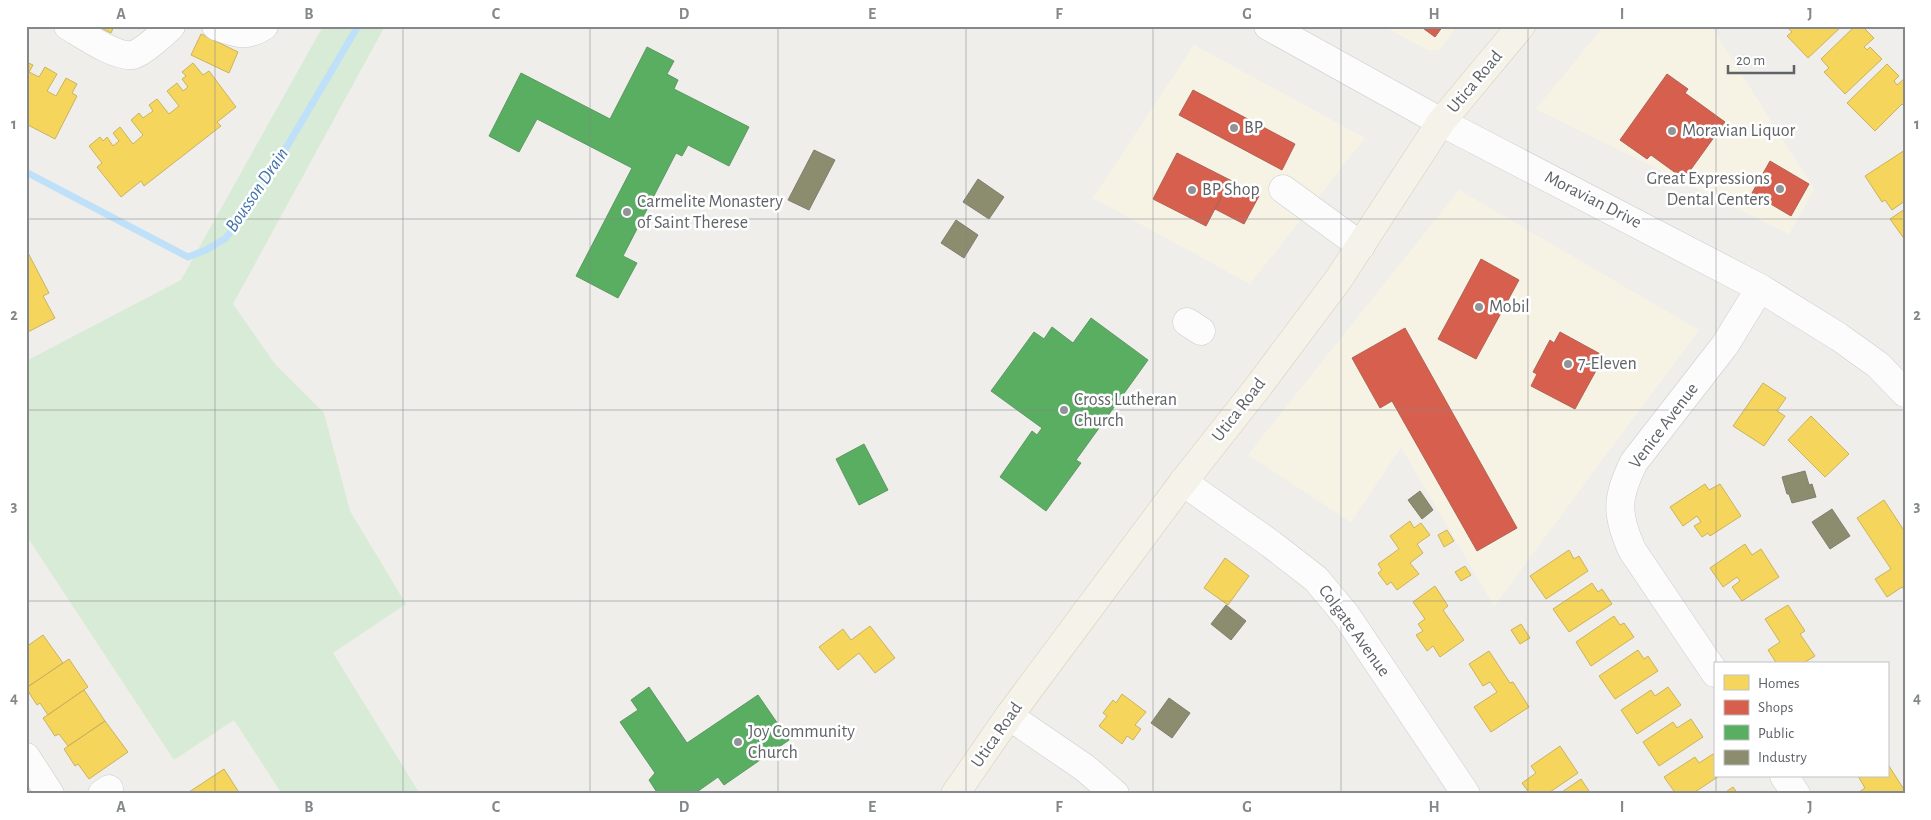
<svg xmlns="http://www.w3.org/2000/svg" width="1931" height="820" viewBox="0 0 1931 820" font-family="'Alegreya Sans',sans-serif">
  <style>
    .commercial { fill: #f7f3e4 }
    .green { fill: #d8ebd6 }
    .homes { fill: #f6d55c; stroke: #c9b360 }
    .shops { fill: #d6604d; stroke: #b26155 }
    .public { fill: #5aae61; stroke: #5c9863 }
    .industry { fill: #8c8c6e; stroke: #7e806c }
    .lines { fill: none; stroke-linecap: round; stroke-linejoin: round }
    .stream { stroke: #bfe0f9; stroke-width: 7 }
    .minor-casing { stroke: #cbcccc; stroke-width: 29 }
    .major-casing { stroke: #d7ceb8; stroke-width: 29 }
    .minor { stroke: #fdfcfc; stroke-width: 28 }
    .major { stroke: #f4f2e9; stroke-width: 28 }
    .grid { fill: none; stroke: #84888a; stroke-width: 1; stroke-opacity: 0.55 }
    .poi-dot { fill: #919496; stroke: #fff; stroke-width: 2 }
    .labels { text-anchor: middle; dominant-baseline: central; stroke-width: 5; stroke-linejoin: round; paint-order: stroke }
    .street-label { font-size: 18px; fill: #5f6368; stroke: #fff }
    .poi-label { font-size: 18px; fill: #5f6368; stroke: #fff; text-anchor: start }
    .water-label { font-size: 19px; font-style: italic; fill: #4174aa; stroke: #fff }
    .neatline { fill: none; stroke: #84888a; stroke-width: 2 }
    .grid-label { font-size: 16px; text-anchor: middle; font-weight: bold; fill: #84888a }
  </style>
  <rect width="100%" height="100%" fill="#efeeea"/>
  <path class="commercial" d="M1383,26H1457L1439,50H1428Z
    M1604,26H1711L1814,189L1789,234L1536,109Z
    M1194,45L1365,138L1250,284L1093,198Z
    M1459,190L1699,330L1494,606L1401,447L1351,522L1248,455Z"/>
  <path class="green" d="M323,26H385L233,304L275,364L324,413L350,511L406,604L333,653L420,794H282L234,720L174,760L26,535V361L181,280Z"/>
  <path class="homes" d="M97,26H114L111,33Z
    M1786,26H1842L1808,58L1787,36L1792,32Z
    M1855,26H1862L1874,38L1864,47L1867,50L1870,47L1882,59L1845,94L1824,72L1829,68L1821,59Z
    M201,34L238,52L229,73L191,55Z
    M26,62L33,65L29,72L39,77L45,67L57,74L47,91L56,96L66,78L77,84L72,93L77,96L55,139L26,124Z
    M193,63L203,75L209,71L236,107L217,122L221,126L144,186L141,181L121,197L97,167L102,163L89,146L100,137L103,141L107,137L113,146L119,141L113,133L120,127L133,144L143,135L131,120L139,113L143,118L153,111L149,105L157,99L169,114L179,106L167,91L177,83L183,91L188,87L182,79L186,76L182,72Z
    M1887,64L1899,76L1894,81L1897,85L1905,78V107L1902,104L1875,131L1847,103Z
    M1905,150V201L1892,210L1885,200L1882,202L1865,176Z
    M1905,209V240L1890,219Z
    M26,249L49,293L43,296L55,318L26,333Z
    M1763,383L1786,398L1777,411L1785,416L1764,446L1733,426Z
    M1811,416L1849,454L1825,477L1788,440Z
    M1705,484L1709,490L1720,484L1741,516L1710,536L1708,533L1702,537L1694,526L1701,522L1697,516L1683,526L1670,507Z
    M1884,500L1905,532V591L1902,587L1887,597L1875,579L1891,569L1857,518Z
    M1410,521L1414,528L1421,523L1430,535L1417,544L1423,553L1410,563L1419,574L1397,590L1391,582L1387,585L1378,573L1382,570L1378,564L1399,549L1390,536Z
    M1447,530L1454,541L1444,547L1438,535Z
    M1745,544L1752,555L1761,549L1779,577L1742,601L1732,587L1740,581L1737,577L1723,587L1710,568Z
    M1569,550L1574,559L1579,556L1588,571L1546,599L1530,576Z
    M1225,558L1249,576L1228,605L1204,588Z
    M1465,566L1471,575L1461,581L1455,572Z
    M1592,583L1598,592L1602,589L1612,604L1569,632L1553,609Z
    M1435,586L1448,606L1443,610L1464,640L1440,657L1433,646L1427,651L1416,635L1423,631L1418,624L1425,619L1413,602Z
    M1788,605L1805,631L1800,634L1815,656L1802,664H1777L1768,650L1780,642L1765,619Z
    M1614,616L1620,625L1624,623L1634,637L1591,666L1576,642Z
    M1521,624L1530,638L1520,644L1511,630Z
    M870,626L895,658L875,673L859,653L838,670L819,647L843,629L851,640Z
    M43,635L63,663L26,688V647Z
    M1638,650L1644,659L1648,656L1658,671L1615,699L1599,676Z
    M1489,651L1510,683L1513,682L1529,707L1491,732L1474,707L1497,692L1490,682L1483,686L1469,664Z
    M69,659L88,687L48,715L40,703L37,705L26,688Z
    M1668,687L1681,705L1637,734L1621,710L1651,690L1655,696Z
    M84,690L105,721L68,746L59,734L55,736L43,718Z
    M1122,694L1146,712L1135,725L1141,729L1133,740L1127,736L1122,744L1099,726L1107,716L1103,713L1113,700L1116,703Z
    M1691,719L1703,737L1659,766L1643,742L1673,722L1677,728Z
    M105,721L128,752L89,779L78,764L75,766L64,749Z
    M1560,746L1578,773L1547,794H1530L1522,783L1536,773L1531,766Z
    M1713,754L1715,757V776H1719L1692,794H1676L1664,777L1695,757L1699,763Z
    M1887,763L1905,791L1901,794H1860L1859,792L1865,788L1858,776H1887Z
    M224,769L240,794H191L189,792Z
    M1581,779L1591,794H1559Z
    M1733,787L1738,794H1723Z"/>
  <path class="shops" d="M1420,26H1443L1435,37Z
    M1667,74L1688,89L1685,93L1725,122L1684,179L1651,155L1647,159L1620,140Z
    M1193,90L1295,144L1282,170L1179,115Z
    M1177,153L1230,180L1206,226L1153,199Z
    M1770,161L1809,184L1791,216L1752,193Z
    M1230,180L1259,196L1244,224L1215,209Z
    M1481,259L1519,280L1476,359L1438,339Z
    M1405,328L1517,528L1477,551L1392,401L1380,408L1352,358Z
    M1560,332L1604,356L1575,409L1531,386L1537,374L1533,372L1550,340L1554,343Z"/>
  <path class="public" d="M647,47L674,61L667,74L678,80L674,89L749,127L729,166L688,145L682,156L676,153L623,256L637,263L618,298L576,276L632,168L537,119L519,152L489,136L521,73L610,119Z
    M1091,318L1148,360L1076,460L1081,463L1046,511L1000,477L1032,431L1037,435L1042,428L991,391L1034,332L1044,339L1052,327L1073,343Z
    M864,444L888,490L859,505L836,459Z
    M649,687L687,743L758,695L789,740L724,785L718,777L694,794H658L649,780L655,773L620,722L638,710L631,700Z"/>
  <path class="industry" d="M814,150L835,160L809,210L788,200Z
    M978,179L1004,197L989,219L963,202Z
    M956,220L978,235L964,258L941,243Z
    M1805,471L1809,485L1812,484L1816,497L1792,503L1789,494H1787L1782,477Z
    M1420,491L1433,510L1422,519L1408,500Z
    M1832,509L1850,536L1830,549L1812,522Z
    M1226,605L1246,621L1231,640L1211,624Z
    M1169,698L1190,713L1172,738L1151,723Z"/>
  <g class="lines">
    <path class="stream" d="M26,172L188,257L206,250L226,238L266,182L358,26"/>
    <defs>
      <path id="minor" d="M68,26C82,34 116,58 133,55C143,52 163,34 171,26
        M216,26C235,33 246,38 264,26
        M1268,26L1441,122L1760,288L1839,337L1878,365L1905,393
        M1283,189L1361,246
        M1187,322L1201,331
        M1183,482L1271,544L1316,579L1346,615L1466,794
        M1715,673L1632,550C1616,514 1616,498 1634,462L1725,345L1760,288
        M1009,716L1085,768L1115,794
        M26,757L50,794
        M1784,776L1796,794
        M102,794L109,789"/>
      <path id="major" d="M955,794L1009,716L1183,482L1258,387L1338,280L1441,122L1521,26"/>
    </defs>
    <use href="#minor" class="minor-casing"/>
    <use href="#major" class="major-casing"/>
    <use href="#minor" class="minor"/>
    <use href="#major" class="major"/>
  </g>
  <path class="grid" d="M215,26V794M403,26V794M590,26V794M778,26V794M966,26V794M1153,26V794M1341,26V794M1528,26V794M1716,26V664M26,219H1905M26,410H1905M26,601H1905M1716,776V794"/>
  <g class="poi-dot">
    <circle cx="1234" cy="128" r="5"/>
    <circle cx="1672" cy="131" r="5"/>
    <circle cx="1780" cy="189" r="5"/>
    <circle cx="1192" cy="190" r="5"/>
    <circle cx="627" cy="212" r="5"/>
    <circle cx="1479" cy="307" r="5"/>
    <circle cx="1568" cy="364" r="5"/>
    <circle cx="1064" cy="410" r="5"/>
    <circle cx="738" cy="742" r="5"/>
  </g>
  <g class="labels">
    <g class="street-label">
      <text transform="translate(1475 82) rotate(-50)">Utica Road</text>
      <text transform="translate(1593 200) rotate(27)">Moravian Drive</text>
      <text transform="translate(1239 410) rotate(-52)">Utica Road</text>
      <text transform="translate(1664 426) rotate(-53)">Venice Avenue</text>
      <text transform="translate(1354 631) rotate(54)">Colgate Avenue</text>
      <text transform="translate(997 735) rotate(-55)">Utica Road</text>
    </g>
    <g class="poi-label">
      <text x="1244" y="128">BP</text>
      <text x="1682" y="131">Moravian Liquor</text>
      <text x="1770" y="179" text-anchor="end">Great Expressions<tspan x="1770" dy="21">Dental Centers</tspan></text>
      <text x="1202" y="190">BP Shop</text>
      <text x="637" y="202">Carmelite Monastery<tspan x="637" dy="21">of Saint Therese</tspan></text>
      <text x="1489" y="307">Mobil</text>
      <text x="1578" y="364">7-Eleven</text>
      <text x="1074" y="400">Cross Lutheran<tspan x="1074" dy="21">Church</tspan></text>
      <text x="748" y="732">Joy Community<tspan x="748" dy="21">Church</tspan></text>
    </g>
    <g class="water-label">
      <text transform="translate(257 190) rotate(-56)">Bousson Drain</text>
    </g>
  </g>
  <rect width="1931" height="820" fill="none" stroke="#ffffff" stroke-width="55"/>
  <rect x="1714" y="662" width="175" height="115" fill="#ffffff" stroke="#bfc1c3"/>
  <rect x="1724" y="675" width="25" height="15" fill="#f6d55c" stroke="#bfc1c3"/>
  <text x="1758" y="688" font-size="15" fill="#5f6368">Homes</text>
  <rect x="1724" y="700" width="25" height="15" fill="#d6604d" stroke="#bfc1c3"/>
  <text x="1758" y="712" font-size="15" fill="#5f6368">Shops</text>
  <rect x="1724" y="725" width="25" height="15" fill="#5aae61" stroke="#bfc1c3"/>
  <text x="1758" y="738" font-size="15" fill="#5f6368">Public</text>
  <rect x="1724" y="750" width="25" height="15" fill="#8c8c6e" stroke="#bfc1c3"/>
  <text x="1758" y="762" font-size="15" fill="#5f6368">Industry</text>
  <path d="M1728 65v8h66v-8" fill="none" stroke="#5f6368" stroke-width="2.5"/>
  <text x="1736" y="65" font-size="15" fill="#5f6368" stroke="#ffffff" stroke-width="4" paint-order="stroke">20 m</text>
  <rect x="28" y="28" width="1876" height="764" class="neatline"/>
  <g class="grid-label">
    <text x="121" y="19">A</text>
    <text x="309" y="19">B</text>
    <text x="496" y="19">C</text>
    <text x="684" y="19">D</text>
    <text x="872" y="19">E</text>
    <text x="1059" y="19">F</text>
    <text x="1247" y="19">G</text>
    <text x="1434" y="19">H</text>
    <text x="1622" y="19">I</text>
    <text x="1810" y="19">J</text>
    <text x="14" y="129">1</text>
    <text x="1917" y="129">1</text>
    <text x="14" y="320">2</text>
    <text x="1917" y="320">2</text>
    <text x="14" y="511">3</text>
    <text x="1917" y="511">3</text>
    <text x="14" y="703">4</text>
    <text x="1917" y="703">4</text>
    <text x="121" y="812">A</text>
    <text x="309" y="812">B</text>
    <text x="496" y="812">C</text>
    <text x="684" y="812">D</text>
    <text x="872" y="812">E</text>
    <text x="1059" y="812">F</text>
    <text x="1247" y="812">G</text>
    <text x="1434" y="812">H</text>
    <text x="1622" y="812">I</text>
    <text x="1810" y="812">J</text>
  </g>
</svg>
